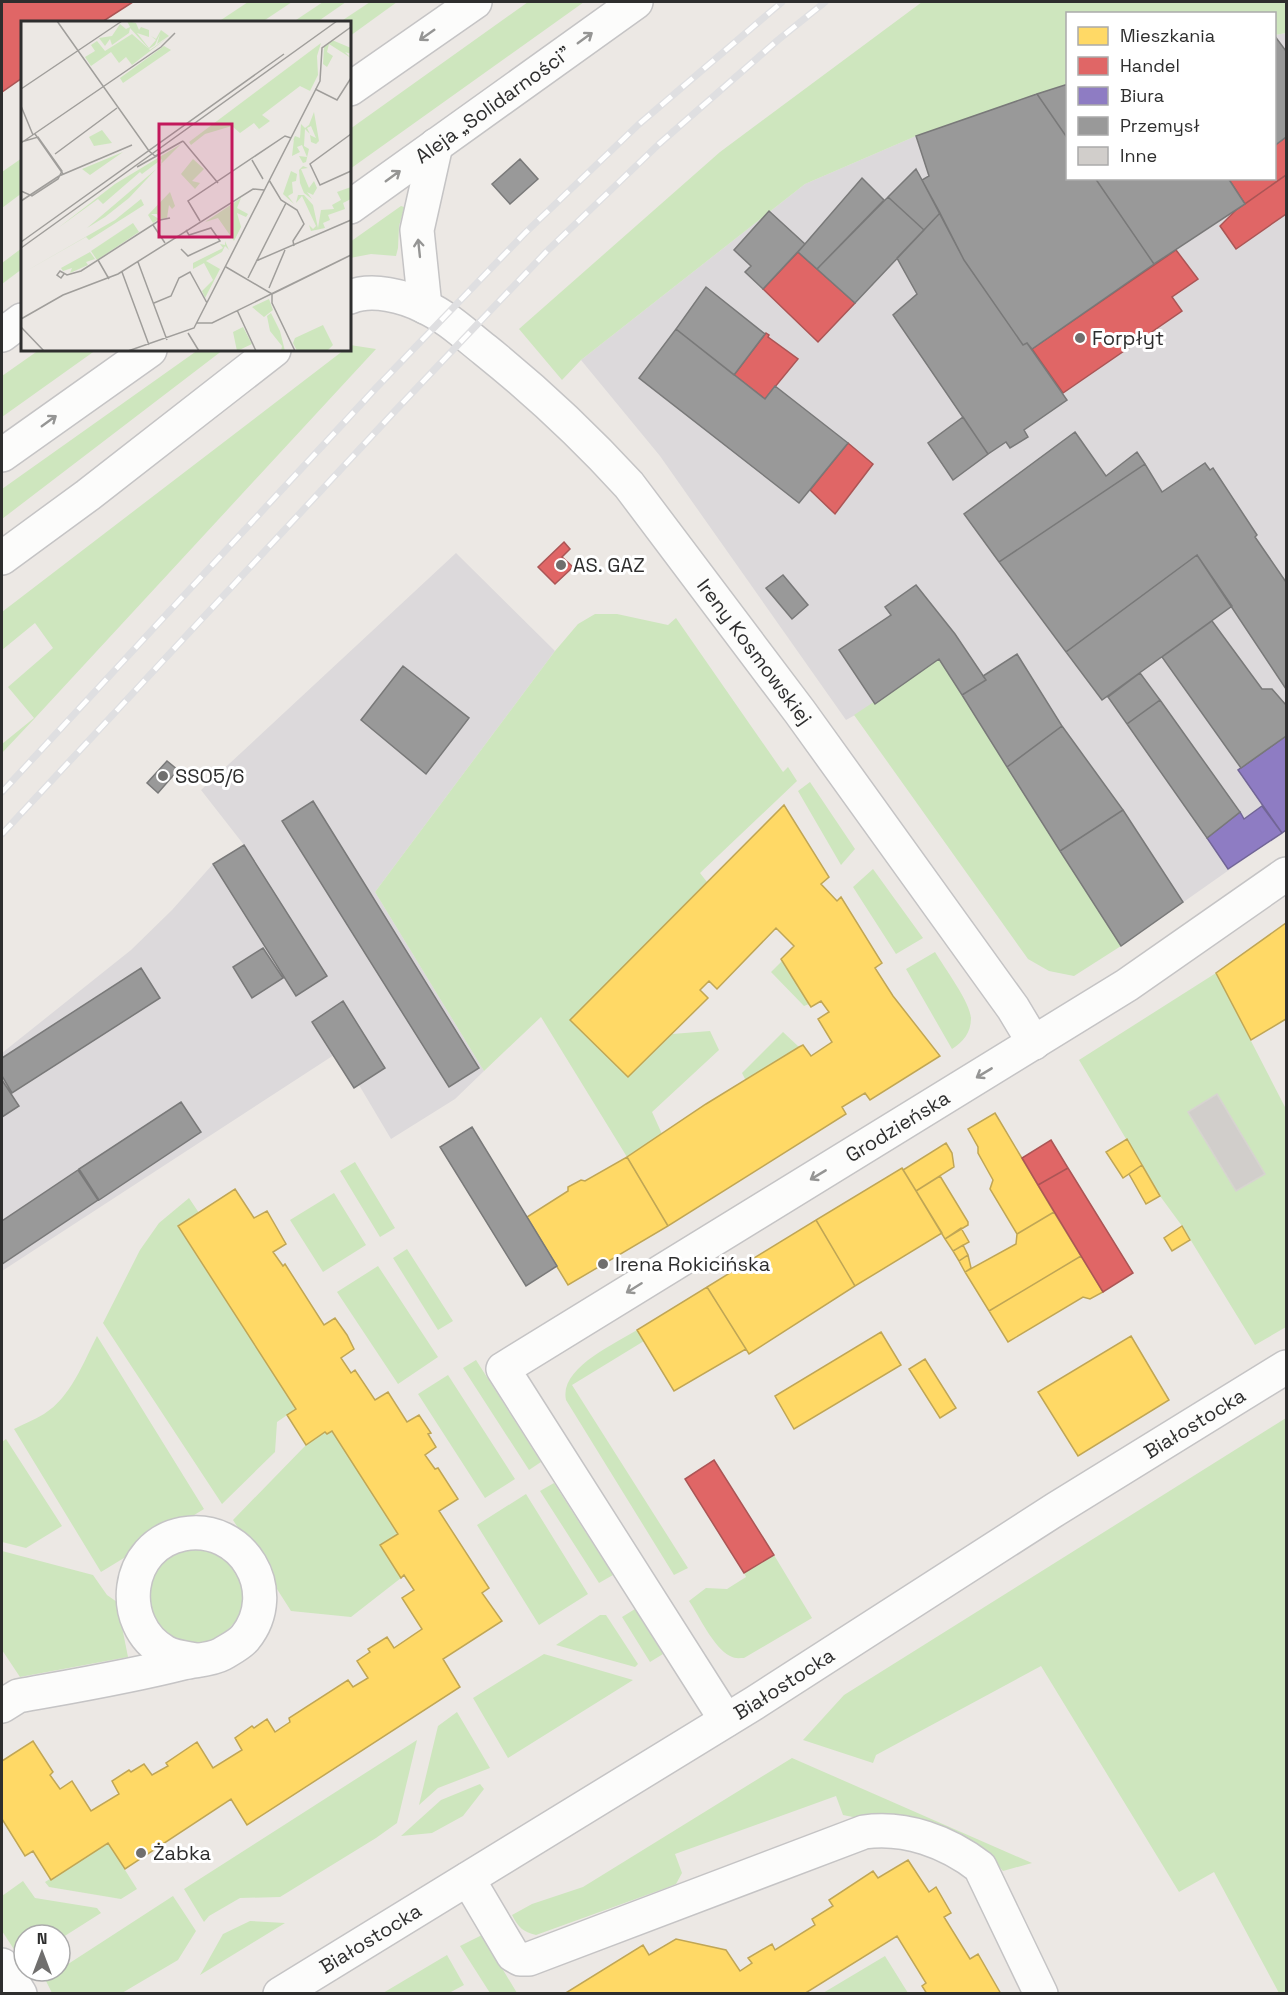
<svg xmlns="http://www.w3.org/2000/svg" width="1288" height="1995" viewBox="0 0 1288 1995" font-family="'Space Grotesk',sans-serif">
  <style>
    .industrial { fill: #dcd9db }
    .green { fill: #cee6be }
    .homes { fill: #ffd966; stroke: #c0a655; stroke-width: 1.5 }
    .shops { fill: #e06666; stroke: #ab5555; stroke-width: 1.5 }
    .offices { fill: #8e7cc3; stroke: #716596; stroke-width: 1.5 }
    .industry { fill: #999; stroke: #797979; stroke-width: 1.5 }
    .building { fill: #d1cecb; stroke: #d7d4d0; stroke-width: 1.5 }
    .lines { fill: none; stroke-linecap: round; stroke-linejoin: round }
    .minor-casing { stroke: #c5c4c5; stroke-width: 36 }
    .secondary-casing { stroke: #c5c4c5; stroke-width: 36 }
    .minor { stroke: #fcfcfb; stroke-width: 33 }
    .secondary { stroke: #fcfcfb; stroke-width: 33 }
    .rail-casing { stroke: #dfdfe1; stroke-width: 7 }
    .rail { stroke: #fff; stroke-width: 4.5; stroke-dasharray: 14; stroke-linecap: butt }
    .oneway { stroke: #959594 }
    .poi-dot { fill: #706f6e; stroke: #fff; stroke-width: 2 }
    .labels { text-anchor: middle; dominant-baseline: central; stroke-width: 6; stroke-linejoin: round; paint-order: stroke }
    .street-label { font-size: 20px; fill: #2e2e2e; stroke: #fff }
    .poi-label { font-size: 20px; fill: #2e2e2e; stroke: #fff; text-anchor: start }
    .inset-road { fill: none; stroke: #a09e9b; stroke-width: 1.5 }
    .view { fill: #c2185b; fill-opacity: 0.15; stroke: #c2185b; stroke-width: 3 }
    .inset-edge { fill: none; stroke: #2e2e2e; stroke-width: 3 }
  </style>
  <rect width="100%" height="100%" fill="#ece8e4"/>
  <path class="industrial" d="M1286,33V830L1121,946L875,704L846,720L660,456L581,360L805,184L916,136L1067,84L1068,178H1274L1275,35Z
    M456,553L555,651L375,892L484,1071L455,1099L391,1139L359,1085L354,1088L334,1055L2,1271V1053L131,950L172,910L213,864L244,845L201,790Z"/>
  <path class="green" d="M248,2H292L262,22H218Z
    M323,2H346L317,22H293Z
    M370,2H397L350,36V22H340Z
    M528,2H584L350,169V129Z
    M922,2H1286V33L1275,35L1274,14H1068L1067,84L916,136L805,184L581,360L562,380L519,329L720,152Z
    M22,158V193L2,208V172Z
    M401,206L404,207V209L399,226L398,248L396,256L371,254L350,258V242Z
    M22,248V269L2,284V263Z
    M350,345L376,349L35,718L2,753V744L34,718L8,687L53,648L35,623L2,650V612L344,350H350Z
    M39,350H96L2,417V376Z
    M198,350H223L2,519V489Z
    M595,614H617L668,625L676,618L783,772L788,767L797,781L700,873L707,882L570,1020L628,1077L672,1034L710,1031L719,1050L652,1112L662,1134L627,1157L541,1017L484,1071L375,892L555,651L578,624Z
    M939,659L1121,946L1074,976L1049,971L1028,959L854,715Z
    M810,782L855,849L841,865L798,791Z
    M873,869L923,938L896,954L853,887Z
    M935,952C944,967 970,1002 971,1018C971,1033 963,1042 952,1049L906,969Z
    M782,961L809,1004L804,1006L771,972Z
    M1216,973L1286,1109V1327L1255,1345L1182,1226L1160,1196L1079,1060Z
    M783,1032L799,1047L746,1081L742,1073Z
    M355,1162L395,1228L380,1237L340,1171Z
    M334,1193L366,1245L323,1272L290,1220Z
    M189,1198L199,1213L178,1227L296,1409L277,1422L275,1452L222,1504L103,1323L140,1250L159,1223Z
    M407,1249L453,1321L438,1330L393,1258Z
    M378,1266L438,1357L398,1384L337,1292Z
    M637,1330L644,1341L572,1385L688,1568L674,1575L566,1400C559,1368 615,1344 637,1330Z
    M97,1336L204,1509L101,1572L14,1429C23,1424 34,1420 44,1414C71,1397 83,1363 97,1336Z
    M476,1360L541,1462L529,1470L463,1368Z
    M448,1375L515,1479L485,1498L418,1394Z
    M1286,1418V1993H1279L1214,1872L1179,1892L1041,1666L876,1755L873,1763L803,1740L844,1695Z
    M332,1431L398,1534L380,1546L401,1578L351,1617L291,1611L233,1520L306,1445L325,1432L327,1434Z
    M6,1439L62,1526L26,1548L2,1542V1442Z
    M554,1483L613,1575L599,1583L540,1491Z
    M526,1494L588,1594L539,1625L477,1525Z
    M213,1548C219,1553 230,1559 234,1566C237,1569 238,1575 239,1579C240,1583 243,1588 244,1592C247,1625 207,1654 176,1640C169,1636 161,1628 154,1623L146,1583L171,1550Z
    M2,1551L93,1575L107,1595L117,1602L128,1657L20,1677L2,1650Z
    M774,1555L812,1618L744,1658C739,1658 735,1659 730,1656C714,1648 699,1616 689,1601L706,1588L727,1589L746,1577L744,1573Z
    M635,1609L663,1654L650,1662L622,1617Z
    M600,1615H606L638,1664L635,1667L556,1645Z
    M544,1654L633,1680L508,1758L473,1698Z
    M457,1712L490,1768L438,1788L419,1805L438,1726Z
    M417,1740L397,1823L376,1838L280,1897L240,1898L209,1916L204,1922L184,1889Z
    M792,1758L1032,1863L1003,1871L983,1849L945,1830L878,1814L858,1818L843,1815L836,1796L675,1854L682,1873L676,1884L666,1888L536,1935C523,1932 518,1927 512,1915L532,1904L583,1887Z
    M480,1784L484,1789L463,1816L432,1833L401,1836L441,1800Z
    M108,1843L137,1889L121,1899L49,1887L45,1882Z
    M23,1881L35,1898L97,1908L101,1913L60,1939V1935H24L23,1963L2,1931V1896Z
    M173,1896L196,1931L178,1960L122,1993H52L45,1979Z
    M250,1921L285,1923L200,1975L223,1934Z
    M482,1935L517,1993H490L460,1946Z
    M447,1955L464,1985L449,1993H383Z
    M885,1956L908,1993H823Z"/>
  <path class="homes" d="M784,805L829,877L821,884L837,901L841,897L882,963L875,968L893,996L940,1056L870,1100L865,1093L842,1107L846,1114L668,1226L627,1157L706,1104L799,1047L803,1045L811,1056L832,1042L818,1019L829,1012L821,1001L811,1007L809,1004L781,959L794,946L776,928L717,989L709,981L700,990L708,998L628,1077L570,1020Z
    M1286,923V1019L1251,1040L1216,973Z
    M995,1113L1054,1212L1017,1234L990,1189L993,1180L978,1153V1147L968,1129Z
    M1127,1139L1142,1165L1123,1178L1106,1152Z
    M946,1143L952,1153L954,1167L916,1191L903,1170Z
    M627,1157L668,1226L568,1285L527,1217L568,1191V1187L581,1180L585,1181Z
    M1142,1165L1160,1196L1146,1204L1129,1174Z
    M902,1168L942,1233L855,1286L816,1220Z
    M940,1176L968,1222V1225L945,1239L916,1191Z
    M235,1189L254,1218L267,1211L286,1244L273,1252L283,1266L285,1264L324,1325L335,1318L347,1335L354,1349L341,1358L351,1373L355,1370L375,1400L388,1392L407,1422L419,1415L431,1433L428,1434L436,1447L425,1455L435,1469L438,1468L458,1499L439,1511L489,1588L482,1593L502,1621L443,1659L460,1687L247,1825L231,1799L125,1869L108,1843L51,1880L33,1851L25,1856L2,1819V1761L33,1741L53,1772L50,1775L60,1789L72,1781L91,1811L119,1794L112,1781L129,1770L131,1772L144,1764L152,1775L168,1766L166,1763L197,1742L213,1768L242,1750L235,1738L252,1726L254,1728L267,1719L275,1732L290,1722L289,1718L348,1680L353,1687L368,1678L357,1661L370,1652L368,1649L387,1637L394,1648L422,1629L402,1598L414,1590L404,1575L401,1578L380,1545L398,1534L332,1431L327,1434L325,1432L306,1445L287,1415L296,1409L178,1226Z
    M1054,1212L1081,1256L989,1311L965,1272L1016,1244L1017,1234Z
    M816,1220L855,1286L749,1354L707,1287Z
    M1182,1226L1190,1240L1172,1251L1164,1238Z
    M961,1228L969,1242L953,1251L945,1239Z
    M963,1245L968,1255L959,1261L953,1251Z
    M968,1255L971,1268L965,1272L959,1261Z
    M1081,1256L1103,1292L1090,1299L1083,1297L1008,1342L989,1311Z
    M707,1287L746,1349L674,1391L637,1330Z
    M881,1332L901,1365L794,1429L775,1396Z
    M1131,1336L1169,1400L1078,1456L1038,1392Z
    M925,1359L956,1408L940,1418L909,1369Z
    M908,1860L929,1892L936,1887L951,1913L944,1917L970,1959L978,1954L1001,1994H927L922,1986L926,1983L897,1936L804,1994H564L643,1945L649,1955L676,1939L726,1950L740,1971L752,1963L748,1958L772,1944L775,1950L815,1925L812,1919L833,1906L829,1900L873,1871L878,1878Z"/>
  <path class="shops" d="M2,2H133L102,22H22V78L2,92Z
    M1286,137V175L1245,204L1228,178H1274V146Z
    M1286,175V214L1236,249L1220,226L1236,210Z
    M1176,250L1198,279L1172,297L1182,311L1063,393L1032,349Z
    M798,252L855,303L818,342L763,289Z
    M766,333L769,335L768,337L798,359L765,399L734,375Z
    M848,443L873,464L835,514L810,490Z
    M564,542L570,549L562,557L573,567L555,584L538,567Z
    M1051,1140L1068,1168L1038,1185L1022,1158Z
    M1068,1168L1133,1273L1103,1292L1038,1185Z
    M714,1460L774,1555L744,1573L685,1479Z"/>
  <path class="offices" d="M1286,736V830L1282,833L1238,770Z
    M1262,806L1282,833L1228,869L1207,838L1240,812L1244,819Z"/>
  <path class="industry" d="M1274,35L1286,51V137L1274,146Z
    M1068,84V139L1037,94Z
    M1037,94L1068,139V178H1095L1154,264L1032,349L1027,343L1023,345L964,260L922,180L929,176L916,136Z
    M520,159L538,179L510,204L492,184Z
    M916,169L940,213L924,230L888,197Z
    M862,178L884,200L817,269L798,252Z
    M1095,178H1228L1245,204L1154,264Z
    M888,197L924,230L855,303L817,269Z
    M769,211L805,244L763,289L745,272L751,266L734,250Z
    M940,213L964,260L1023,345L1027,343L1067,400L1024,430L1028,437L1010,448L1006,442L988,454L893,315L917,294L897,258Z
    M706,287L765,334L734,375L676,329Z
    M676,329L765,399L775,386L848,443L799,503L639,378Z
    M963,417L988,454L953,480L928,443Z
    M1075,432L1106,476L1137,452L1145,464L999,562L964,514Z
    M1205,463L1210,470L1213,468L1257,535L1255,537L1286,582V689L1197,555L1066,652L999,562L1145,464L1162,492Z
    M1197,555L1232,606L1102,700L1066,652Z
    M783,575L808,605L792,619L766,588Z
    M916,585L955,634L986,680L962,695L939,659L875,704L839,650L891,615L885,607Z
    M1212,621L1262,689H1272L1286,705V736L1241,768L1162,657Z
    M1017,654L1062,726L1007,767L962,695L986,680L983,676Z
    M403,666L469,718L426,774L361,720Z
    M1140,673L1160,700L1127,724L1108,697Z
    M1160,700L1240,812L1207,838L1127,724Z
    M1062,726L1123,810L1060,851L1007,767Z
    M167,761L178,770L158,793L147,783Z
    M313,801L479,1068L449,1087L282,821Z
    M1123,810L1183,902L1121,946L1060,851Z
    M244,845L327,976L296,996L213,864Z
    M263,948L283,978L252,998L233,967Z
    M141,968L160,998L12,1093L2,1076V1058Z
    M343,1001L385,1068L354,1088L312,1022Z
    M2,1080L19,1106L2,1117Z
    M181,1102L201,1132L99,1200L79,1169Z
    M472,1127L557,1266L526,1286L440,1147Z
    M78,1170L98,1200L2,1264V1221Z"/>
  <path class="building" d="M1217,1094L1265,1174L1236,1191L1188,1112Z"/>
  <g class="lines">
    <defs>
      <g id="minor">
        <path id="s1" d="M350,297C372,288 404,296 425,307C447,317 466,335 485,350C536,391 585,437 629,485L800,712L1013,1008L1034,1043"/>
        <path d="M425,307L417,230L436,145"/>
        <path d="M2,558L88,495L274,350"/>
        <path d="M2,1706L18,1696C73,1686 128,1677 183,1663C195,1660 211,1660 222,1654C230,1649 239,1645 245,1638C283,1591 242,1523 183,1534C125,1545 116,1624 165,1652C174,1657 186,1658 196,1660"/>
        <path id="s2" d="M726,1720L503,1369L1127,985L1286,874"/>
        <path d="M468,1879L513,1955L520,1959H529L864,1832C905,1826 948,1842 980,1867L1041,1994"/>
        <path d="M2,1965L20,1994"/>
        <path id="s3" d="M280,1994L756,1702L1056,1509L1286,1367"/>
      </g>
      <g id="secondary">
        <path d="M350,89L475,2"/>
        <path id="s4" d="M350,207L636,2"/>
        <path d="M2,335L22,320"/>
        <path d="M2,455L150,350"/>
      </g>
    </defs>
    <use href="#minor" class="minor-casing"/>
    <use href="#secondary" class="secondary-casing"/>
    <use href="#minor" class="minor"/>
    <use href="#secondary" class="secondary"/>
    <defs>
      <path id="rail" d="M2,792L376,388L525,233L638,125L782,2
        M2,834L395,411L547,251L659,144L778,40L825,2"/>
    </defs>
    <use href="#rail" class="rail-casing"/>
    <use href="#rail" class="rail"/>
  </g>
  <defs><path id="oneway-shaft" d="M-6 0H5M1.5-3L5.5 0L1.5 3" fill="none" stroke-width="1.6" stroke-linecap="round" stroke-linejoin="round" transform="scale(1.5)"/></defs>
  <g class="oneway">
    <use href="#oneway-shaft" transform="translate(427 35) rotate(145)"/>
    <use href="#oneway-shaft" transform="translate(585 38) rotate(-36)"/>
    <use href="#oneway-shaft" transform="translate(393 176) rotate(-36)"/>
    <use href="#oneway-shaft" transform="translate(419 248) rotate(-96)"/>
    <use href="#oneway-shaft" transform="translate(49 421) rotate(-36)"/>
    <use href="#oneway-shaft" transform="translate(984 1073) rotate(149)"/>
    <use href="#oneway-shaft" transform="translate(818 1175) rotate(149)"/>
    <use href="#oneway-shaft" transform="translate(634 1288) rotate(148)"/>
  </g>
  <g class="poi-dot">
    <circle cx="1080" cy="338" r="6"/>
    <circle cx="561" cy="565" r="6"/>
    <circle cx="163" cy="776" r="6"/>
    <circle cx="603" cy="1264" r="6"/>
    <circle cx="141" cy="1853" r="6"/>
  </g>
  <g class="labels">
    <g class="street-label">
      <text stroke="none"><textPath href="#s4" startOffset="176">Aleja „Solidarności”</textPath></text>
      <text stroke="none"><textPath href="#s1" startOffset="558">Ireny Kosmowskiej</textPath></text>
      <text stroke="none"><textPath href="#s2" startOffset="879">Grodzieńska</textPath></text>
      <text stroke="none"><textPath href="#s3" startOffset="1078">Białostocka</textPath></text>
      <text stroke="none"><textPath href="#s3" startOffset="592">Białostocka</textPath></text>
      <text stroke="none"><textPath href="#s3" startOffset="106">Białostocka</textPath></text>
    </g>
    <g class="poi-label">
      <text x="1092" y="338">Forpłyt</text>
      <text x="573" y="565">AS. GAZ</text>
      <text x="175" y="776">SSO5/6</text>
      <text x="615" y="1264">Irena Rokicińska</text>
      <text x="153" y="1853">Żabka</text>
    </g>
  </g>
  <g transform="translate(21 21)">
    <rect width="330" height="330" fill="#ece8e4"/>
    <path d="M106,0L115,2L118,9L120,6L128,9V16L116,12L128,27L135,19L130,15L135,18L140,9L148,15L136,23L139,13L134,24L128,28L109,7L108,12L91,24L89,18L84,25L78,17L91,15L99,3L105,8L109,6ZM111,13L129,29L146,17L111,44L105,36L98,42L90,31L70,45L64,36L74,30L70,24L76,20L84,30ZM311,19L330,27V33L324,31L330,37L308,23L306,31L312,35L306,46L302,43L303,26ZM300,22L296,35L297,54L289,70L279,65L241,94L249,100L238,108L233,102L219,112L211,105L184,113L170,124L168,121ZM143,25L150,29L102,62L99,57ZM293,91L298,120L295,123L290,121L289,114L295,117L290,105L286,107L289,113L284,108L283,125L288,128L285,141L282,142L278,135L286,136L281,124L276,126L279,131L271,135L273,118L271,121L274,115L279,117L280,103L284,107L288,104ZM81,109L91,122L73,125L68,116ZM160,123L140,143L108,177L84,196L66,207L140,144L141,138L121,153L119,151L82,183L77,178L37,207L94,163ZM102,131L69,154L61,148ZM172,138L183,148L171,160L179,162L174,168L160,153ZM282,145L287,147L280,148L288,167L293,160L296,167L292,174L286,171L291,178L283,172L279,162L278,149ZM270,150L276,153L275,160L271,161L272,172L267,175L273,183L262,173ZM330,166V178L322,182L324,188L307,194L309,199L302,202L304,207L290,210L288,204L292,208L295,205L281,175L275,182L277,174H283L292,184L297,207L300,189L313,188L311,184L320,179L316,171ZM149,171L154,185L151,188L148,184L146,197L139,198L136,193H130L138,198L132,202L127,194ZM220,177L216,187L227,193L225,196L216,192L220,206L213,220L197,197L184,201ZM120,178L123,184L68,219L65,216L0,253L94,199ZM112,202L118,211L76,239L70,230ZM204,220L208,229L204,225L201,231L185,240L199,248L184,277L181,270L192,259L183,242L172,248V242L202,227L199,223L204,224ZM69,231L74,238L65,241L67,244L49,252L51,247L42,250L40,247ZM248,278L252,289L243,296L231,286ZM250,292L259,310L264,330H260L261,325L249,310L246,295ZM302,304L312,324L306,330H276L272,322L274,317ZM222,306L231,323L216,330L212,311Z" fill="#cee6be"/>
    <path class="inset-road" d="M36,0L128,130L134,135L143,131M0,68L101,0M294,68L316,79L330,57M0,85L12,114M14,113L42,153M330,113L289,143L299,164L330,150M162,120L197,162M0,121L17,116L41,150L37,158L11,175L0,170M0,122L140,26L154,12M34,133L96,87M231,139L242,158M116,146L162,120M248,159L260,179L276,189L283,203L272,220L273,225M0,180L38,155L111,124M179,200L167,180L264,115L270,117M132,204L144,222M0,221L263,33M0,227L316,0M160,228L167,235L199,220L190,207L168,214L165,209M77,239L88,258M235,240L330,199M117,241L146,319M205,246L251,273M101,251L128,324M43,253L40,257L36,254L39,250L46,254L60,250L139,199L149,197M227,257L265,182M248,267L264,229M133,282L150,275L158,257L169,251L186,282M216,289L235,330M0,298L42,274L97,253L232,168L243,169M176,302H191L330,234M0,306L23,330M167,312L178,330M107,330L173,307L299,60L301,27L330,6M274,330L251,282V273L330,234"/>
    <path class="view" d="M138,103H211V216H138Z"/>
    <rect width="330" height="330" class="inset-edge"/>
  </g>
  <rect width="1288" height="1995" fill="none" stroke="#2e2e2e" stroke-width="6"/>
  <rect x="1066" y="12" width="210" height="168" fill="#ffffff" stroke="#ababab" stroke-width="1.5"/>
  <rect x="1078" y="27" width="30" height="18" fill="#ffd966" stroke="#ababab" stroke-width="1.5"/>
  <text x="1120" y="42" font-size="18" fill="#2e2e2e">Mieszkania</text>
  <rect x="1078" y="57" width="30" height="18" fill="#e06666" stroke="#ababab" stroke-width="1.5"/>
  <text x="1120" y="72" font-size="18" fill="#2e2e2e">Handel</text>
  <rect x="1078" y="87" width="30" height="18" fill="#8e7cc3" stroke="#ababab" stroke-width="1.5"/>
  <text x="1120" y="102" font-size="18" fill="#2e2e2e">Biura</text>
  <rect x="1078" y="117" width="30" height="18" fill="#999999" stroke="#ababab" stroke-width="1.5"/>
  <text x="1120" y="132" font-size="18" fill="#2e2e2e">Przemysł</text>
  <rect x="1078" y="147" width="30" height="18" fill="#d1cecb" stroke="#ababab" stroke-width="1.5"/>
  <text x="1120" y="162" font-size="18" fill="#2e2e2e">Inne</text>
  <g transform="translate(42 1953)"><circle r="28" fill="#ffffff" stroke="#ababab" stroke-width="1.5"/>
  <path d="M0-4.5L10 22L0 15L-10 22Z" fill="#706f6e"/>
  <text y="-9" font-size="16" font-weight="bold" text-anchor="middle" fill="#2e2e2e">N</text>
  </g>
</svg>
